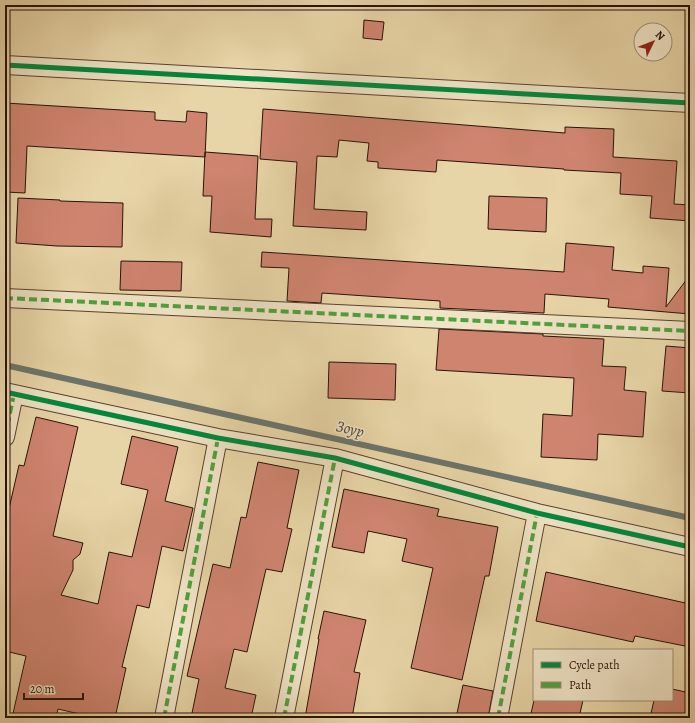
<svg xmlns="http://www.w3.org/2000/svg" width="695" height="723" viewBox="0 0 695 723" font-family="Alegreya,serif">
  <style>
    .lines { fill: none; stroke-linecap: round; stroke-linejoin: round }
    .stream { stroke: #6b756c; stroke-width: 6 }
    .building { fill: #cf8470; stroke: #281108 }
    .street-casing { stroke: #584230; stroke-width: 20 }
    .street { stroke: #f0e4c6; stroke-width: 18 }
    .quiet { stroke: #51a03e; stroke-width: 4; stroke-dasharray: 8 4; stroke-linecap: butt }
    .cycleway-casing { stroke: #f0e4c6; stroke-width: 8 }
    .cycleway { stroke: #00873e; stroke-width: 5 }
    .labels { text-anchor: middle; dominant-baseline: central; stroke-width: 3; stroke-linejoin: round; paint-order: stroke }
    .water-label { font-size: 16px; font-style: italic; fill: #4f4b42; stroke: #f0e4c6 }
  </style>
  <rect width="100%" height="100%" fill="#e8d5a7"/>
  <filter id="stains"><feTurbulence type="fractalNoise" baseFrequency=".005" numOctaves="4"/><feColorMatrix values="0 0 0 0 .2 0 0 0 0 .09 0 0 0 0 .02 0 0 0 .5 -.17"/></filter>
  <radialGradient id="worn" r=".72"><stop offset=".6" stop-color="#630" stop-opacity="0"/><stop offset="1" stop-color="#630" stop-opacity=".3"/></radialGradient>
  <g class="lines">
    <path class="stream" d="M5,365L690,518"/>
  </g>
  <path class="building" d="M364,20L384,22L382,40L363,38Z
    M5,103L155,112V120L186,122L187,111L207,113L205,157L27,146L25,193L5,192Z
    M263,109L565,133V127L614,129L613,157L677,161L674,204L690,205V221L650,218L652,196L620,194L621,173L564,170V169L437,160L436,172L378,168V162L367,161L369,143L339,140L337,157L317,156L314,209L367,212L366,230L293,226L297,162L260,159Z
    M205,152L258,156L255,219H272L271,237L210,232L212,196H203Z
    M489,196L547,198L546,232L488,229Z
    M18,198L60,200V201L123,203L122,247L57,246L16,243Z
    M566,243L614,247L612,270L643,273V266L669,268L666,307L690,275V314L608,307L609,299L545,294L544,313L440,308V301L322,293L321,303L287,301L289,268L261,267L262,252L564,272Z
    M121,261L182,262L181,291L120,290Z
    M439,329L543,334V336L604,339L602,366L626,367L624,390L646,392L643,437L598,434L597,460L541,457L543,414L572,416L574,378L436,370Z
    M666,346L690,348V393L662,391Z
    M329,362L396,364L395,400L328,398Z
    M36,417L78,427L53,536L83,543L80,554L73,560V570L61,595L98,604L109,552L132,557L148,490L121,484L132,436L178,447L165,501L193,508L183,551L162,546L149,608L137,605L122,667L126,668L115,718H97L58,709L56,718H12L26,656L5,651V526L19,465L24,466Z
    M258,462L299,470L287,528L292,529L282,572L266,569L247,652L234,649L225,688L256,695L251,718H191L199,679L187,676L213,564L230,568L241,517L246,518Z
    M344,489L439,509L437,516L498,527L489,576H485L462,680L411,668L433,568L402,561L407,539L368,531L364,553L332,547Z
    M546,572L690,604V647L635,636L633,642L536,621Z
    M324,611L366,620L354,672L360,673L352,718H305L319,639H318Z
    M463,685L493,691L488,718H456Z
    M672,689L690,693V718H650L654,700H672Z
    M534,700H583L579,718H530Z"/>
  <g class="lines">
    <defs>
      <path id="street" d="M5,65L690,103
        M5,298L690,331
        M5,392L218,438L335,458L537,513L690,547
        M5,437L14,394
        M164,718L218,438
        M284,718L335,458
        M498,718L537,513"/>
    </defs>
    <use href="#street" class="street-casing"/>
    <use href="#street" class="street"/>
    <path class="quiet" d="M5,298L690,331
      M5,437L14,394
      M164,718L218,438
      M284,718L335,458
      M498,718L537,513"/>
    <defs>
      <path id="cycleway" d="M5,65L690,103
        M5,392L218,438L335,458L537,513L690,547"/>
    </defs>
    <use href="#cycleway" class="cycleway-casing"/>
    <use href="#cycleway" class="cycleway"/>
  </g>
  <g class="labels">
    <g class="water-label">
      <text transform="translate(350 429) rotate(13)">Зоур</text>
    </g>
  </g>
  <rect width="695" height="723" fill="none" stroke="#e8d5a7" stroke-width="20"/>
  <rect x="6" y="6" width="683" height="711" fill="none" stroke="#281108" stroke-width="2"/>
  <rect x="10" y="10" width="675" height="703" fill="none" stroke="#281108"/>
  <rect x="533" y="649" width="140" height="52" fill="#f0e4c6" stroke="#a0907a"/>
  <rect x="541" y="662" width="20" height="6" fill="#00873e" stroke="#a0907a"/>
  <text x="569" y="669" font-size="12" fill="#281108">Cycle path</text>
  <rect x="541" y="682" width="20" height="6" fill="#51a03e" stroke="#a0907a"/>
  <text x="569" y="689" font-size="12" fill="#281108">Path</text>
  <g transform="translate(653 42) rotate(47)"><circle r="19" fill="#f0e4c6" stroke="#a0907a"/>
  <path d="M0-3L7 15L0 10L-7 15Z" fill="#8f2418"/>
  <text y="-6" font-size="11" font-weight="bold" text-anchor="middle" fill="#281108">N</text>
  </g>
  <path d="M24 693v6h59v-6" fill="none" stroke="#281108" stroke-width="2"/>
  <text x="30" y="693" font-size="12" fill="#281108" stroke="#f0e4c6" stroke-width="3" paint-order="stroke">20 m</text>
  <rect width="100%" height="100%" filter="url(#stains)"/>
  <rect width="100%" height="100%" fill="url(#worn)"/>
</svg>
